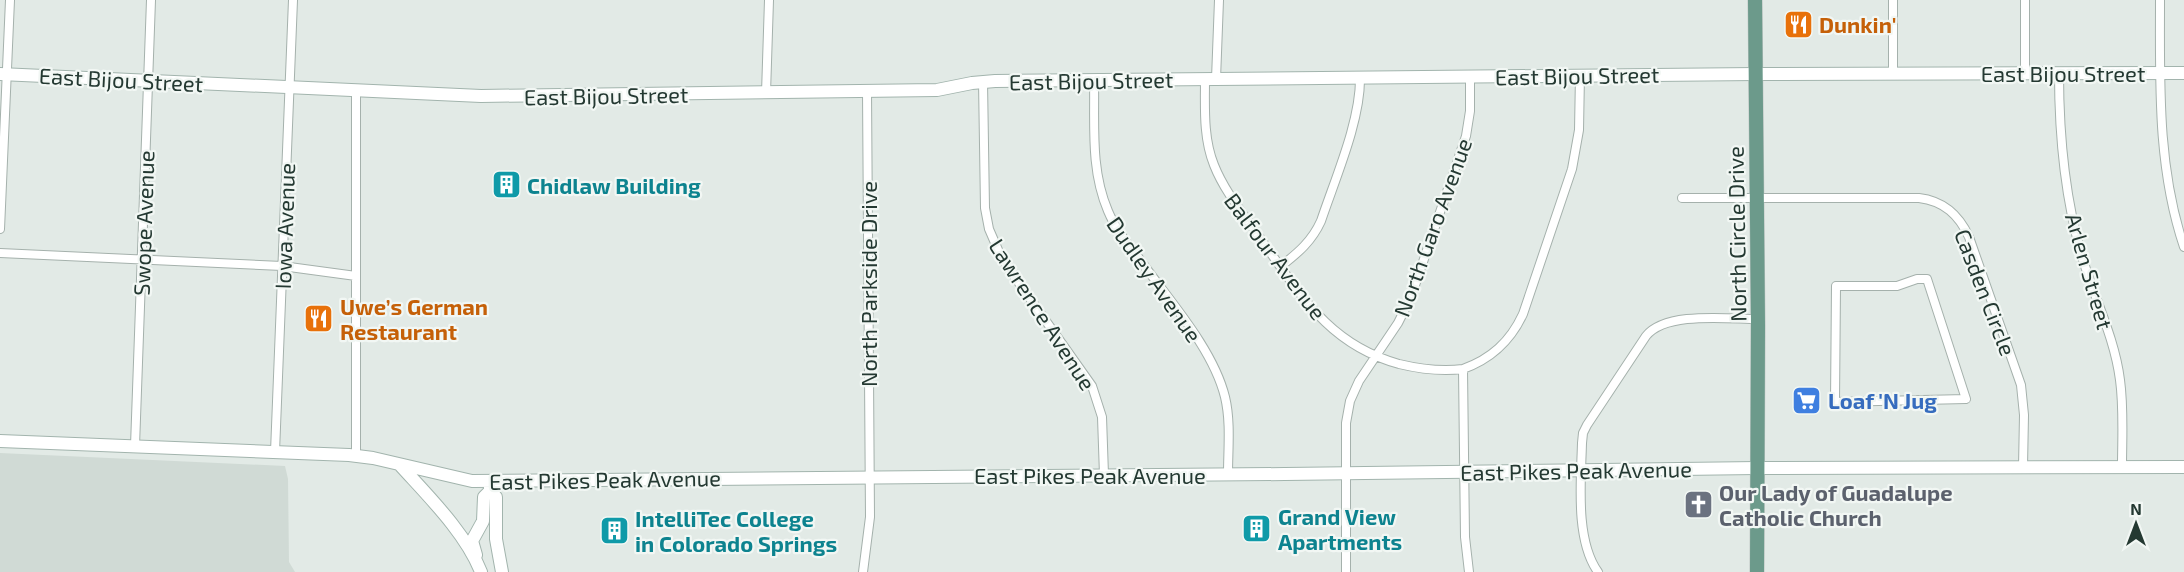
<svg xmlns="http://www.w3.org/2000/svg" width="2184" height="572" viewBox="0 0 2184 572" font-family="'Exo 2',sans-serif">
  <style>
    .built { fill: #d0dad5 }
    .lines { fill: none; stroke-linecap: round; stroke-linejoin: round }
    .street-casing { stroke: #a5b1ac; stroke-width: 10 }
    .secondary-casing { stroke: #a2b4ad; stroke-width: 14 }
    .primary-casing { stroke: #bdc4c2; stroke-width: 15 }
    .street { stroke: #fff; stroke-width: 8 }
    .secondary { stroke: #fff; stroke-width: 12 }
    .primary { stroke: #6c9a8b; stroke-width: 14 }
    .labels { text-anchor: middle; dominant-baseline: central; stroke-width: 4.5; stroke-linejoin: round; paint-order: stroke }
    .food-label { font-size: 22px; font-weight: bold; fill: #c56008; stroke: #f2f7f4; text-anchor: start }
    .street-label { font-size: 22px; fill: #243932; stroke: #f2f7f4 }
    .culture-label { font-size: 22px; font-weight: bold; fill: #0d838f; stroke: #f2f7f4; text-anchor: start }
    .shop-label { font-size: 22px; font-weight: bold; fill: #366cbe; stroke: #f2f7f4; text-anchor: start }
    .worship-label { font-size: 22px; font-weight: bold; fill: #5b616d; stroke: #f2f7f4; text-anchor: start }
  </style>
  <rect width="100%" height="100%" fill="#e2eae6"/>
  <path class="built" d="M0,453L285,466L288,479L289,562L295,572H0Z"/>
  <g class="lines">
    <defs>
      <path id="street" d="M1893,0V73
        M2160,0C2160,83 2157,167 2184,247
        M2025,73V0
        M2059,73C2059,136 2065,202 2084,263C2096,301 2115,340 2120,380C2124,409 2122,439 2122,467
        M1205,79C1205,107 1203,138 1214,165C1225,193 1246,217 1263,242C1302,297 1330,345 1399,364C1420,369 1441,372 1463,369
        M1216,79L1219,0
        M1094,80C1095,124 1090,169 1108,211C1115,228 1127,243 1138,257C1167,298 1213,348 1225,397C1231,422 1228,449 1228,474
        M983,81L985,208L989,229L1002,259L1092,386L1102,417L1104,475
        M766,93L769,0
        M1682,198H1919C1944,201 1959,215 1969,237L2021,385L2024,415L2023,467
        M0,229L10,0
        M0,253L282,266L356,276
        M1281,266C1298,253 1312,241 1321,221C1335,179 1361,120 1360,77
        M1917,279H1927L1966,399L1835,402L1836,286H1897Z
        M135,446L151,0
        M275,452L293,0
        M356,456V90
        M863,572L870,517L867,91
        M1346,572V423L1350,401L1359,381L1398,323L1411,297L1466,136L1470,111V76
        M1469,572L1465,537L1463,369C1491,359 1510,342 1523,314L1572,169L1579,130L1580,75
        M1598,572C1575,540 1581,481 1582,443L1583,433L1587,425L1646,336C1666,311 1728,319 1758,319"/>
      <path id="secondary" d="M0,74L481,96L937,90L972,83L995,81L1756,74L2184,73
        M0,441L349,455L373,458L472,481L1285,474L1757,468L2184,467
        M400,465C427,495 466,533 481,572
        M490,491L496,497V539L502,572
        M476,555L472,541L483,521L484,497L490,491V481"/>
      <path id="primary" d="M1755,0L1758,325L1757,572"/>
    </defs>
    <use href="#street" class="street-casing"/>
    <use href="#secondary" class="secondary-casing"/>
    <use href="#primary" class="primary-casing"/>
    <use href="#street" class="street"/>
    <use href="#secondary" class="secondary"/>
    <use href="#primary" class="primary"/>
  </g>
  <defs>
    <symbol id="restaurant-square" viewBox="-11 -11 22 22"><rect x="-9" y="-9" width="18" height="18" rx="4" fill="#e8710a" stroke="#f2f7f4"/><path d="M-5-6h1v4h1v-4h1v4h1v-4h1v5L-1.5 .5V6h-2V.5L-5-1ZM5-6V6H3V1.5H1.5Q1.5-4 5-6Z" fill="#fff"/></symbol>
    <symbol id="building-square" viewBox="-11 -11 22 22"><rect x="-9" y="-9" width="18" height="18" rx="4" fill="#0f9aa8" stroke="#f2f7f4"/><path d="M-4-6H4V6H1V3H-1V6H-4ZM-2.5-4.3h1.7v1.8h-1.7ZM.8-4.3h1.7v1.8H.8ZM-2.5-1h1.7V.8h-1.7ZM.8-1h1.7V.8H.8Z" fill="#fff"/></symbol>
    <symbol id="supermarket-square" viewBox="-11 -11 22 22"><rect x="-9" y="-9" width="18" height="18" rx="4" fill="#3f7fe0" stroke="#f2f7f4"/><path d="M-6-5.5h2.5l.6 2H6L4.5 2H-2.5L-4.4-4H-6ZM-1.5 3.2a1.3 1.3 0 1 0 .1 0ZM3 3.2a1.3 1.3 0 1 0 .1 0Z" fill="#fff"/></symbol>
    <symbol id="church-square" viewBox="-11 -11 22 22"><rect x="-9" y="-9" width="18" height="18" rx="4" fill="#6b7280" stroke="#f2f7f4"/><path d="M-1.2-6h2.4v3.5h3.3v2.4h-3.3V6h-2.4V-.1h-3.3v-2.4h3.3Z" fill="#fff"/></symbol>
  </defs>
  <g fill-rule="evenodd">
    <use href="#restaurant-square" x="1782" y="8" width="33" height="33"/>
    <use href="#building-square" x="490" y="168" width="33" height="33"/>
    <use href="#restaurant-square" x="302" y="302" width="33" height="33"/>
    <use href="#supermarket-square" x="1790" y="384" width="33" height="33"/>
    <use href="#church-square" x="1682" y="488" width="33" height="33"/>
    <use href="#building-square" x="1240" y="512" width="33" height="33"/>
    <use href="#building-square" x="598" y="514" width="33" height="33"/>
  </g>
  <g class="labels">
    <g class="food-label">
      <text x="1819" y="24">Dunkin'</text>
      <text x="340" y="306">Uwe’s German<tspan x="340" dy="25">Restaurant</tspan></text>
    </g>
    <g class="street-label">
      <text x="2063" y="73">East Bijou Street</text>
      <text transform="translate(1577 75) rotate(-1)">East Bijou Street</text>
      <text transform="translate(121 79) rotate(3)">East Bijou Street</text>
      <text transform="translate(1091 80) rotate(-1)">East Bijou Street</text>
      <text transform="translate(606 95) rotate(-1)">East Bijou Street</text>
      <text transform="translate(143 223) rotate(-88)">Swope Avenue</text>
      <text transform="translate(284 226) rotate(-88)">Iowa Avenue</text>
      <text transform="translate(1432 227) rotate(-70)">North Garo Avenue</text>
      <text transform="translate(1736 234) rotate(-91)">North Circle Drive</text>
      <text transform="translate(1276 256) rotate(53)">Balfour Avenue</text>
      <text transform="translate(2090 271) rotate(74)">Arlen Street</text>
      <text transform="translate(1155 279) rotate(55)">Dudley Avenue</text>
      <text transform="translate(868 284) rotate(-90)">North Parkside Drive</text>
      <text transform="translate(1986 292) rotate(69)">Casden Circle</text>
      <text transform="translate(1043 314) rotate(57)">Lawrence Avenue</text>
      <text transform="translate(1576 470) rotate(-1)">East Pikes Peak Avenue</text>
      <text x="1090" y="475">East Pikes Peak Avenue</text>
      <text transform="translate(605 479) rotate(-1)">East Pikes Peak Avenue</text>
    </g>
    <g class="culture-label">
      <text x="527" y="185">Chidlaw Building</text>
      <text x="1278" y="516">Grand View<tspan x="1278" dy="25">Apartments</tspan></text>
      <text x="635" y="518">IntelliTec College<tspan x="635" dy="25">in Colorado Springs</tspan></text>
    </g>
    <g class="shop-label">
      <text x="1828" y="400">Loaf 'N Jug</text>
    </g>
    <g class="worship-label">
      <text x="1719" y="492">Our Lady of Guadalupe<tspan x="1719" dy="25">Catholic Church</tspan></text>
    </g>
  </g>
  <g transform="translate(2136 524)" stroke="#f2f7f4" stroke-width="4.5" paint-order="stroke">
  <path d="M0-4.5L10 22L0 15L-10 22Z" fill="#243932"/>
  <text y="-9" font-size="16" font-weight="bold" text-anchor="middle" fill="#243932">N</text>
  </g>
</svg>
